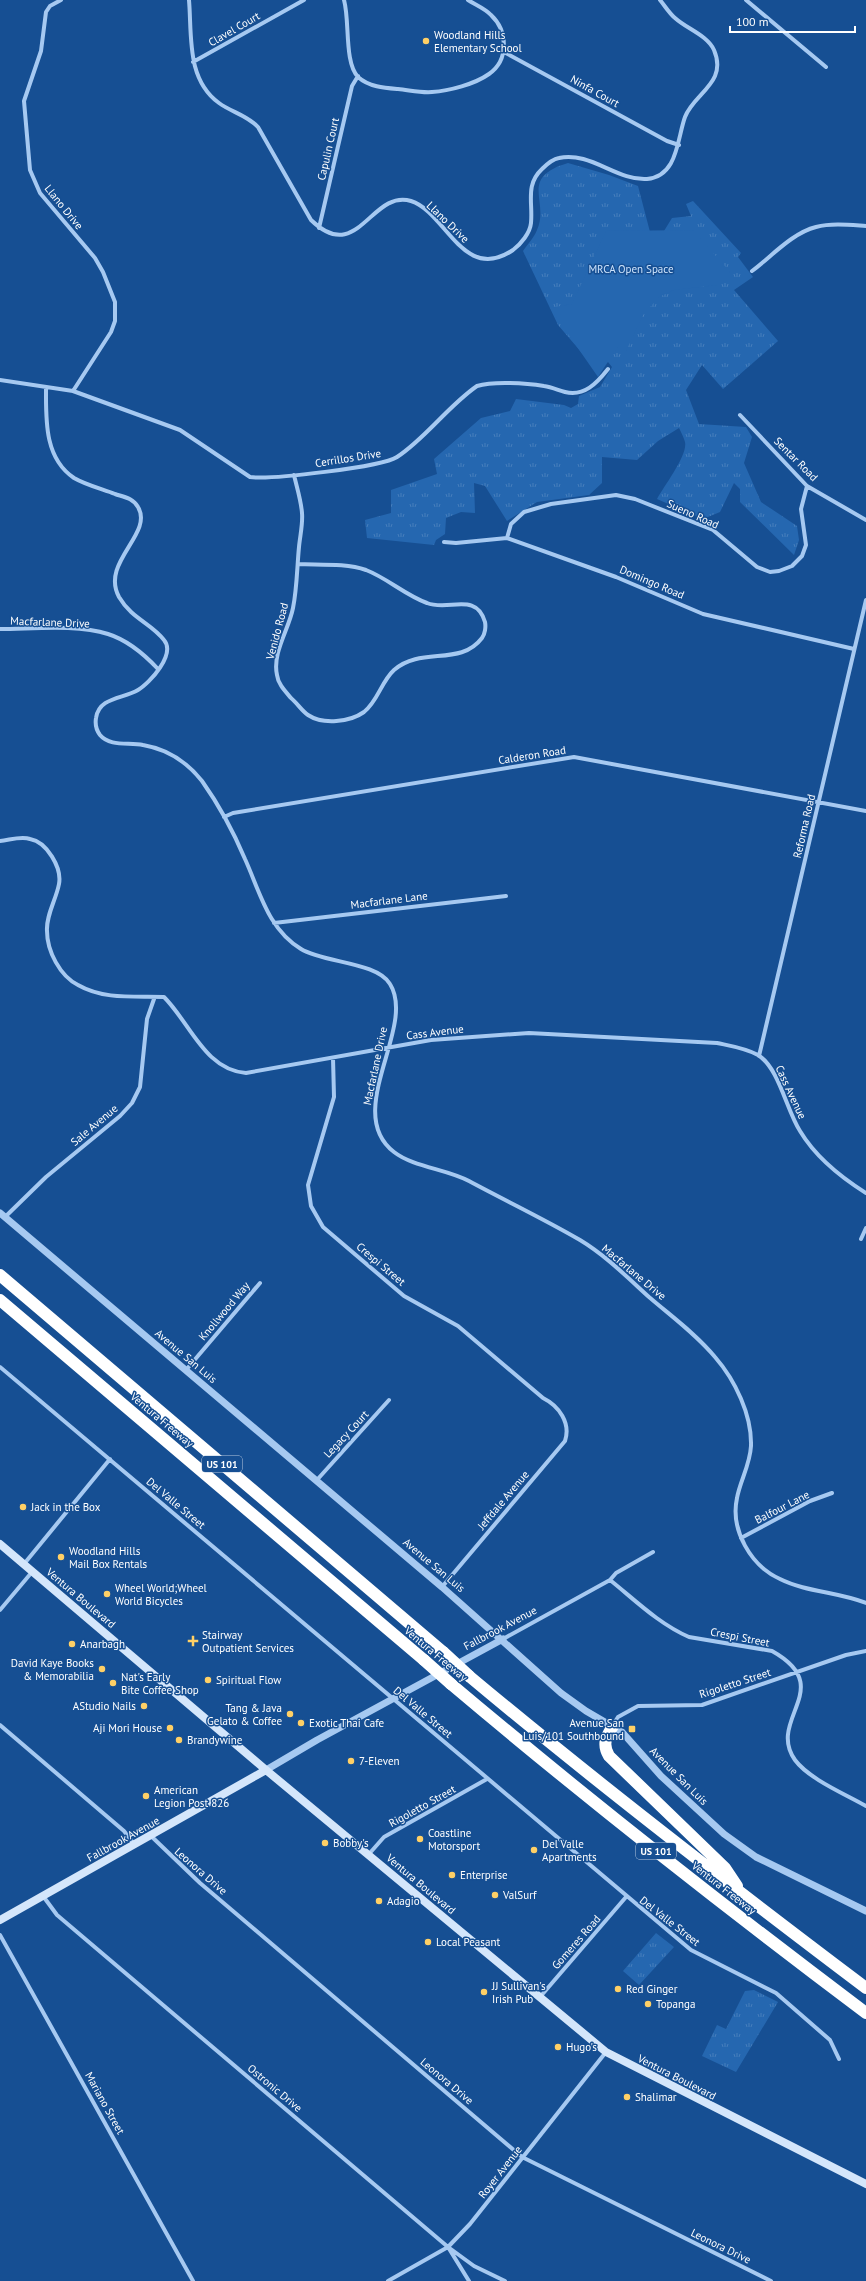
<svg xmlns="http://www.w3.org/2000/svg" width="866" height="2281" viewBox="0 0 866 2281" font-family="'PT Sans',sans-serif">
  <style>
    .grass { fill: url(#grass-tufts) }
    .park { fill: #2567b0 }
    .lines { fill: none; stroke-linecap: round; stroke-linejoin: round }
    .minor { stroke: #a6c9f1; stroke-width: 4 }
    .tertiary { stroke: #a6c9f1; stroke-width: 7 }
    .secondary { stroke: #d4e6fb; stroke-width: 8 }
    .motorway { stroke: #fff; stroke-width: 12 }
    .motorway-bridge { stroke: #fff; stroke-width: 12 }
    .poi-dot { fill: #ffd066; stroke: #164f93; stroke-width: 1.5 }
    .labels { text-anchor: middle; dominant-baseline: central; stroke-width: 3; stroke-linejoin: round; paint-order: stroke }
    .shield { fill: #164f93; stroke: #b9cadf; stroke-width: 1 }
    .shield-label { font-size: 10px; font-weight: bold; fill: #fff }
    .street-label { font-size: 11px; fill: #fff; stroke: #164f93 }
    .poi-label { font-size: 11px; fill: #fff; stroke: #164f93; text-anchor: start }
    .park-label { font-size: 11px; fill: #cde3fc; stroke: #164f93 }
  </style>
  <defs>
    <pattern id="grass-tufts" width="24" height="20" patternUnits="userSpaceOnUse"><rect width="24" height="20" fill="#2567b0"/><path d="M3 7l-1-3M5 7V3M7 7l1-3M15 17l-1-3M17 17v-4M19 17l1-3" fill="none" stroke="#467ebc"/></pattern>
  </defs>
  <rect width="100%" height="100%" fill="#164f93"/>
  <path class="grass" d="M568,163L609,175L638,186L650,232L664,231L672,218L691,216L686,204L693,201L741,253L738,257L753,277L734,290L778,341L723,389L702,365L686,390L699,424L746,427L752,437L744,463L761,502L797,526L799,540L794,555L740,502V489L734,483L720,512L703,519L657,499C664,486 688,455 685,442C684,438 681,432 679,428L658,441L637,460L602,457V483L589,495L537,502L507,521L485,486L474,483L475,513L461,512L446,518L445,534L436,540L434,545L367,538L365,520L391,513V490L437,474L434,459L481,418L510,411L516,399L564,405L571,408L578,404L579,396L600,387L612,367L608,362L594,367L558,325L523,251C527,245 534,238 537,230C550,201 518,178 568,163Z
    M656,1933L674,1947L639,1985L623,1971Z
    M754,1990L778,2002L736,2072L702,2056L717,2025L726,2029L745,1991Z"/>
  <path class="park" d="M693,230L730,272L717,285L674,290L659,297L643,315L626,351L619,345L598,377L550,308L572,304L606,231Z"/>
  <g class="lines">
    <path class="minor" d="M61,0L50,6L46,12L41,51L24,101L30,170L40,193L95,258L103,272L115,302V321L111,332L73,391
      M189,0C192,35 186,79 219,103C231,112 247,115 258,127L311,220C358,266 371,189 411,201C446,212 463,284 513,250C521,244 530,233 531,223C533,202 525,185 542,169C547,164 553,159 559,158C590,151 617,181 647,179C678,176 677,139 685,117C694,93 728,83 714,50C707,35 687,29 675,18C669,13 665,6 660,0
      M344,0C350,21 344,62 358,77C369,87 385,88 398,89C409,90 421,93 432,92C449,91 475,84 489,74C509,60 508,31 491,15C486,9 476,5 468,0
      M746,0L826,67
      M504,52L667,141L679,145
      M193,62L304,0
      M319,228L352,86L358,76
      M752,271C771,257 792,233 816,227C832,223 850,225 866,226
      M0,380L73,391L180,430L250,477C269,480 382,467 397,457C425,439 448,406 477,386C493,381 526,383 544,386C551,387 558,390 565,392C584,397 597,383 608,369
      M46,388C46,419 44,458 74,478C86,485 102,489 115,494C124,497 133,498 138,507C154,534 100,562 119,597C132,619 151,623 164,640C176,654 150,683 138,690C123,699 99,697 96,718C95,724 97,731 100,735C110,747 129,742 143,745C167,749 187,762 202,781C219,805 234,833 245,859C260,892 268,929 301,949C324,963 377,962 390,984C417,1027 342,1112 394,1152C413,1167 447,1169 469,1181C506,1201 544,1219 580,1240C605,1255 627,1277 649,1297C671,1316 696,1334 715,1357C735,1380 752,1415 751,1446C750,1465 740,1481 737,1498C730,1530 751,1566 780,1579C806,1592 838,1592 866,1603
      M740,415L807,486L866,520
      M294,475C297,488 301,500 302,513C303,524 300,536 299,547C297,567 297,589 293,608C289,629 272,653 277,675C278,684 285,691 291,698C297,703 302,711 308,715C323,725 350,722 364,712C378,701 381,682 394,670C422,646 460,667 482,638C485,634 486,627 485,622C476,591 448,612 427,603C405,595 387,578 366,570C346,563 319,565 298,564
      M507,538L511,524L524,512L551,504L616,495L635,499L713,530L757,567L770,572L779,571L792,566L802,556L806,545L801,509L807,486
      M444,542L456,543L507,538L616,577L703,614L854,649
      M0,629C32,629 77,624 108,634C127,640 144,654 158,669
      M224,817L233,813L574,757L866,811
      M0,841C10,840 21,836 30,839C47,842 62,868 59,884C56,900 46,915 47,931C47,951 60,976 78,985C104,1000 135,996 164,997C190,1023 205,1070 246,1073L431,1040L529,1033L717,1043C731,1046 745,1048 758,1055C779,1068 786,1109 800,1131C815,1156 842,1178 866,1193
      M274,923L506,896
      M759,1056L866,600
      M333,1058L334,1097L308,1185L311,1206L323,1227L404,1296L458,1326L543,1398C559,1406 571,1423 565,1441L442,1587
      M5,1217L46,1177L120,1116L132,1103L140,1087L147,1019L154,999
      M861,1239L866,1228
      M0,1367L691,1950L776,1993L830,2040L839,2059
      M186,1370L260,1283
      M316,1481L389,1400
      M741,1538L810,1501L832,1493
      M24,1564L110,1459
      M610,1580C635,1600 659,1624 689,1637L772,1651C838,1688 766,1719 795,1760C809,1779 845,1794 866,1806
      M0,1610L32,1572
      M503,1639L610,1580L616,1573L653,1552
      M0,1725L124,1831L134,1844
      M613,1725L618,1717L638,1706L702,1705L846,1655L866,1651
      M151,1836L200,1883L522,2157L771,2281
      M369,1854L384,1837L487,1779
      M43,1896L57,1915L448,2247L474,2266L505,2281
      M0,1935L193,2281
      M540,1997L626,1897
      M448,2247L469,2281
      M388,2281L448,2247L470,2224L606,2052"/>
    <path class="tertiary" d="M0,1213L442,1587L561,1693L586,1711L622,1732L661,1776L724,1834L756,1857L866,1911
      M266,1770L317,1740L503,1639"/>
    <path class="secondary" d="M0,1544L266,1770L606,2052L866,2184
      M0,1920L266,1770"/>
    <path class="motorway" d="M0,1275L443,1652
      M0,1300L424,1660
      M469,1676C598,1784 732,1887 866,1988
      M451,1684C586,1798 725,1907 866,2013
      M613,1726C606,1737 602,1744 609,1756L725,1868L737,1886"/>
    <path class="motorway-bridge" d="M443,1652L469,1676
      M424,1660L451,1684"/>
  </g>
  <g class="poi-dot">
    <circle cx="426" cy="41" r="4"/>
    <circle cx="23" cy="1507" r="4"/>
    <circle cx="61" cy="1557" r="4"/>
    <circle cx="107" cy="1594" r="4"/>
    <path d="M191 1635h4v4h4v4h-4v4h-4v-4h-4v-4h4z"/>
    <circle cx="72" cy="1644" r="4"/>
    <circle cx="102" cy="1669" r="4"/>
    <circle cx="208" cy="1680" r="4"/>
    <circle cx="113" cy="1683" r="4"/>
    <circle cx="144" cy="1706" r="4"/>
    <circle cx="290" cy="1714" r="4"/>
    <circle cx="301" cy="1723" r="4"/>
    <circle cx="170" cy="1728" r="4"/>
    <rect x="628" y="1725" width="8" height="8" rx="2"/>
    <circle cx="179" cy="1740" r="4"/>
    <circle cx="351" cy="1761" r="4"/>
    <circle cx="146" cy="1796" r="4"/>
    <circle cx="420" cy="1839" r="4"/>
    <circle cx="325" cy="1843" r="4"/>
    <circle cx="534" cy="1850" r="4"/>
    <circle cx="452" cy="1875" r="4"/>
    <circle cx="495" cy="1895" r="4"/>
    <circle cx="379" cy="1901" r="4"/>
    <circle cx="428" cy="1942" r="4"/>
    <circle cx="618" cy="1989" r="4"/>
    <circle cx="484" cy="1992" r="4"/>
    <circle cx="648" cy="2004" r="4"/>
    <circle cx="558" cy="2047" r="4"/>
    <circle cx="627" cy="2097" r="4"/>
  </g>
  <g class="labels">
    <g class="shield">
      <rect x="202" y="1456" width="40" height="16" rx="3"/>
      <rect x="636" y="1843" width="40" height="16" rx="3"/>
    </g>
    <g class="shield-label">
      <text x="222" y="1464">US 101</text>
      <text x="656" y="1851">US 101</text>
    </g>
    <g class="street-label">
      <text transform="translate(234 29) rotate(-30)">Clavel Court</text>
      <text transform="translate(595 91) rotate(29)">Ninfa Court</text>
      <text transform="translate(328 149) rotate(-77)">Capulin Court</text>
      <text transform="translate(64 207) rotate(51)">Llano Drive</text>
      <text transform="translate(448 222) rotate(44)">Llano Drive</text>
      <text transform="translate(348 458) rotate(-9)">Cerrillos Drive</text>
      <text transform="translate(796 459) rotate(45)">Sentar Road</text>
      <text transform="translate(693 514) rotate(24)">Sueno Road</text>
      <text transform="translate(652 582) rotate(23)">Domingo Road</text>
      <text transform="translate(50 622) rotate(2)">Macfarlane Drive</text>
      <text transform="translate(277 631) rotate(-75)">Venido Road</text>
      <text transform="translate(532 755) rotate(-9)">Calderon Road</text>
      <text transform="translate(804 826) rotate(-77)">Reforma Road</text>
      <text transform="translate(389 900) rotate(-7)">Macfarlane Lane</text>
      <text transform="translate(435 1032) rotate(-7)">Cass Avenue</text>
      <text transform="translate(375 1066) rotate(-78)">Macfarlane Drive</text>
      <text transform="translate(791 1092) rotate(65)">Cass Avenue</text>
      <text transform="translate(94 1125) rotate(-40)">Sale Avenue</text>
      <text transform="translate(381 1264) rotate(40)">Crespi Street</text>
      <text transform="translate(634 1272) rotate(40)">Macfarlane Drive</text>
      <text transform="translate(224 1311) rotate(-50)">Knollwood Way</text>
      <text transform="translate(186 1356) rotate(40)">Avenue San Luis</text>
      <text transform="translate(162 1420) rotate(40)">Ventura Freeway</text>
      <text transform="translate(346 1434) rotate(-47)">Legacy Court</text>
      <text transform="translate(503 1500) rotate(-50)">Jeffdale Avenue</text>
      <text transform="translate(176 1503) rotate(40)">Del Valle Street</text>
      <text transform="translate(782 1507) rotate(-27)">Balfour Lane</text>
      <text transform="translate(434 1565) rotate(40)">Avenue San Luis</text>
      <text transform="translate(81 1598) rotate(40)">Ventura Boulevard</text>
      <text transform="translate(500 1628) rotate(-28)">Fallbrook Avenue</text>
      <text transform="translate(740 1637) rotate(11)">Crespi Street</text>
      <text transform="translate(436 1654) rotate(40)">Ventura Freeway</text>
      <text transform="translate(735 1683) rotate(-18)">Rigoletto Street</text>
      <text transform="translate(423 1712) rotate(40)">Del Valle Street</text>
      <text transform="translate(679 1776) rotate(45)">Avenue San Luis</text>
      <text transform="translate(422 1806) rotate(-29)">Rigoletto Street</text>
      <text transform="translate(123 1839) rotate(-29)">Fallbrook Avenue</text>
      <text transform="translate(201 1871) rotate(41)">Leonora Drive</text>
      <text transform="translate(421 1884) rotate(40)">Ventura Boulevard</text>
      <text transform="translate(724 1888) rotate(38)">Ventura Freeway</text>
      <text transform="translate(670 1921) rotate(38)">Del Valle Street</text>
      <text transform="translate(576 1942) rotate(-49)">Gomeres Road</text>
      <text transform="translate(677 2077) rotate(27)">Ventura Boulevard</text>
      <text transform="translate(447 2081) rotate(40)">Leonora Drive</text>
      <text transform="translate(275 2088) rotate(40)">Ostronic Drive</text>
      <text transform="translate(105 2103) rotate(61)">Mariano Street</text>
      <text transform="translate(500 2172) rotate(-52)">Royer Avenue</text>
      <text transform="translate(721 2246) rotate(26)">Leonora Drive</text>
    </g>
    <g class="poi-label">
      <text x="434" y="35">Woodland Hills<tspan x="434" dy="13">Elementary School</tspan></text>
      <text x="31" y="1507">Jack in the Box</text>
      <text x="69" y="1551">Woodland Hills<tspan x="69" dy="13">Mail Box Rentals</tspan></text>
      <text x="115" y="1588">Wheel World;Wheel<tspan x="115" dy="13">World Bicycles</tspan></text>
      <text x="202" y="1635">Stairway<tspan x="202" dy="13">Outpatient Services</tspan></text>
      <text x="80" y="1644">Anarbagh</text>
      <text x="94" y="1663" text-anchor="end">David Kaye Books<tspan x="94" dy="13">&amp; Memorabilia</tspan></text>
      <text x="121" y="1677">Nat's Early<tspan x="121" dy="13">Bite Coffee Shop</tspan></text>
      <text x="216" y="1680">Spiritual Flow</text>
      <text x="136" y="1706" text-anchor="end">AStudio Nails</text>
      <text x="282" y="1708" text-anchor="end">Tang &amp; Java<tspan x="282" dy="13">Gelato &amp; Coffee</tspan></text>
      <text x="309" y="1723">Exotic Thai Cafe</text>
      <text x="624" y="1723" text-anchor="end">Avenue San<tspan x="624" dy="13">Luis/101 Southbound</tspan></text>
      <text x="162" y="1728" text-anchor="end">Aji Mori House</text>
      <text x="187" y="1740">Brandywine</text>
      <text x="359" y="1761">7-Eleven</text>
      <text x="154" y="1790">American<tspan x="154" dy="13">Legion Post 826</tspan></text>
      <text x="428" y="1833">Coastline<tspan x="428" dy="13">Motorsport</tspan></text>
      <text x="333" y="1843">Bobby's</text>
      <text x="542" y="1844">Del Valle<tspan x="542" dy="13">Apartments</tspan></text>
      <text x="460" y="1875">Enterprise</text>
      <text x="503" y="1895">ValSurf</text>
      <text x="387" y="1901">Adagio</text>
      <text x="436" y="1942">Local Peasant</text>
      <text x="492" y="1986">JJ Sullivan's<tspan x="492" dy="13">Irish Pub</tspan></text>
      <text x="626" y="1989">Red Ginger</text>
      <text x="656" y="2004">Topanga</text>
      <text x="566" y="2047">Hugo's</text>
      <text x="635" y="2097">Shalimar</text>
    </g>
    <g class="park-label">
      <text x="631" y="269">MRCA Open Space</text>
    </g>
  </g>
  <path d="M730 26v6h125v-6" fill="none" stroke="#ffffff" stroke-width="2"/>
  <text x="736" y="26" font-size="12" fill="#ffffff" stroke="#164f93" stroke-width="3" paint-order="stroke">100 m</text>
</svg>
